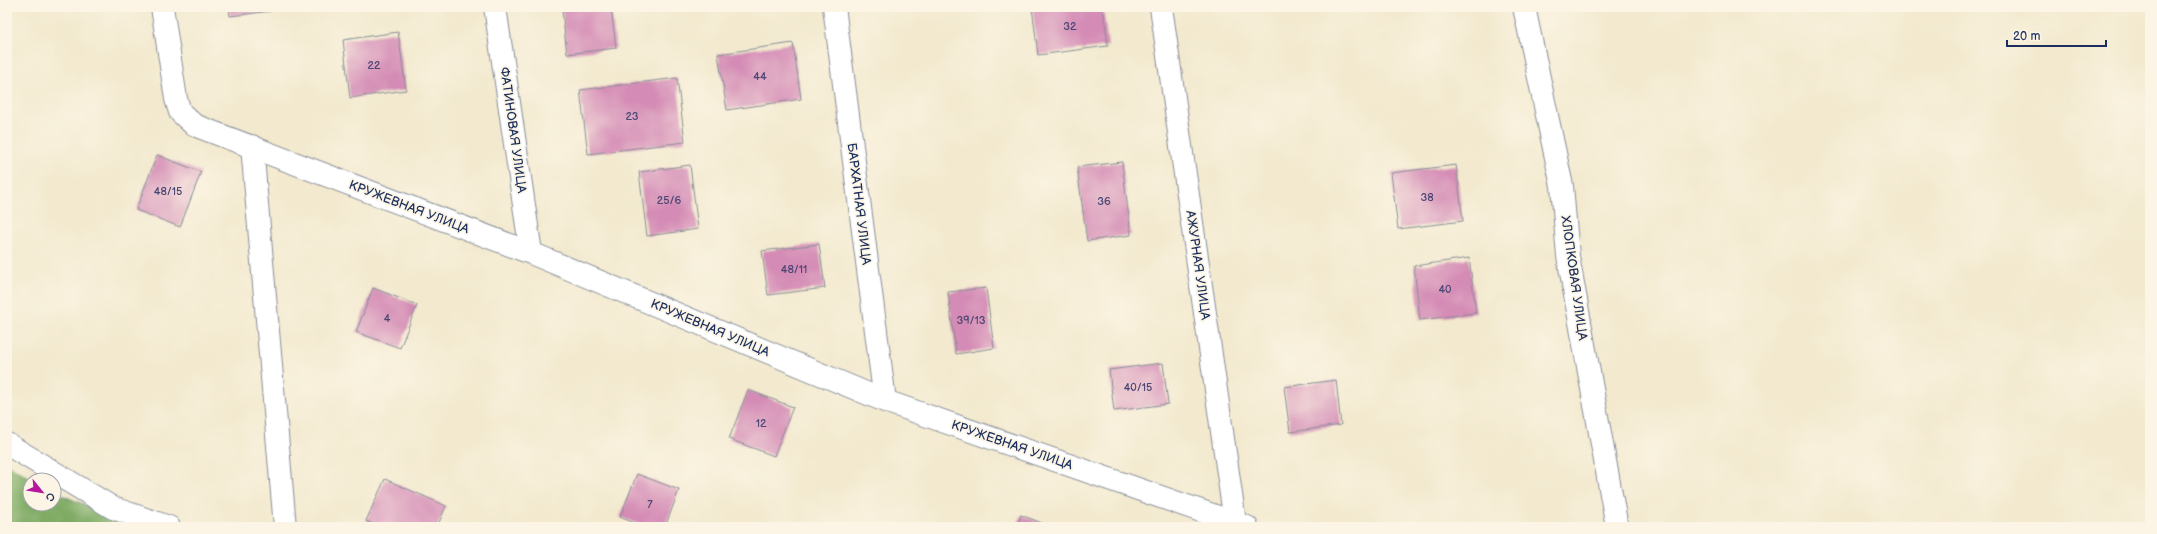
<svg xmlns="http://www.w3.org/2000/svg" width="2157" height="534" viewBox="0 0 2157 534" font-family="'Balsamiq Sans',sans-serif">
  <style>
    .forest { fill: #7eaa63; stroke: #4c6c60 }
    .building { fill: #d48bb5 }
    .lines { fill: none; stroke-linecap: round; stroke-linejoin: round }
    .minor-casing { stroke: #868c96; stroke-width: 24 }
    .minor { stroke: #fff; stroke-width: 22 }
    .labels { text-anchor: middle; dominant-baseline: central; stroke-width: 3.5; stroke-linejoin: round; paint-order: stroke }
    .number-label { font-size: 11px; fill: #494674 }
    .street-label { font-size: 13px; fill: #1b2f5e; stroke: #fcf5e5 }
  </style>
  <rect width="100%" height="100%" fill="#fcf5e5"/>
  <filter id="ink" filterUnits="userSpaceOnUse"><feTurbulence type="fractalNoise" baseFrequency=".025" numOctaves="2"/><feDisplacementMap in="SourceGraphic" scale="8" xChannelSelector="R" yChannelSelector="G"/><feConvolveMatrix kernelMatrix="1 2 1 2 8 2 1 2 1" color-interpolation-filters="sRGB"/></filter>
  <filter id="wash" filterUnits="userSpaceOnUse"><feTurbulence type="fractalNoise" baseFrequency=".012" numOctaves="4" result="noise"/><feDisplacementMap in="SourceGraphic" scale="16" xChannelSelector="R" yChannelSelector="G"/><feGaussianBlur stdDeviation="0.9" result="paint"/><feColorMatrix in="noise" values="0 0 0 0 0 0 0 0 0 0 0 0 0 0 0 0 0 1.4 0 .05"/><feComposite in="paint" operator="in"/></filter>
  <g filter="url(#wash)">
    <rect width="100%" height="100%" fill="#f2e9ce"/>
    <path class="forest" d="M7,464L34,480H30V504H54V492L139,527H7Z"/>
    <g id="blocks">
      <path class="building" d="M229,7H271L272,11L230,16Z
        M568,7H611L616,48L567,54L562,10L569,9Z
        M1032,7H1103L1108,46L1038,55Z
        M398,32L406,90L350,98L343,40Z
        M793,43L801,99L727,110L718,54Z
        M677,78L685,142L588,154L580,90Z
        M157,155L201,172L180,227L136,210Z
        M1122,162L1131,235L1087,241L1077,167Z
        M690,165L698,229L647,236L639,172Z
        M1456,165L1463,221L1398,229L1391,173Z
        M819,244L825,288L768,295L762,251Z
        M1469,258L1476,313L1420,320L1414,266Z
        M373,288L417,305L400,348L356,332Z
        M986,288L994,348L956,354L948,292Z
        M1163,363L1168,404L1114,411L1109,370Z
        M1336,380L1341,425L1290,432L1284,387Z
        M748,390L793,407L774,456L729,439Z
        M637,474L679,490L665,527H645L620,517Z
        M385,479L446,506L437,527H380L366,521Z
        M1021,515L1052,527H1017Z"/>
    </g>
  </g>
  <g filter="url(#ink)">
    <use href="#blocks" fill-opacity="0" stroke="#868c96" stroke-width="1"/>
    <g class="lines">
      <defs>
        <path id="minor" d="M162,7L176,99L180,112L194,125L531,253L885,401L1247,527
          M495,7L531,253
          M834,7L885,401
          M1161,7L1235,522
          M1524,7L1562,186L1568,256L1617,527
          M252,146L285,527
          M7,444L113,508L169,527"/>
      </defs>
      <use href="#minor" class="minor-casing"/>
      <use href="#minor" class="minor"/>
    </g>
  </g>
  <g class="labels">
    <g class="number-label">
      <text x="1070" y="26">32</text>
      <text x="374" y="65">22</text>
      <text x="760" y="76">44</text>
      <text x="632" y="116">23</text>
      <text x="168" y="191">48/15</text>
      <text x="1427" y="197">38</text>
      <text x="669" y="200">25/6</text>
      <text x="1104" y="201">36</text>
      <text x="794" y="269">48/11</text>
      <text x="1445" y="289">40</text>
      <text x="387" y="318">4</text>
      <text x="971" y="320">39/13</text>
      <text x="1138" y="387">40/15</text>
      <text x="761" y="423">12</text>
      <text x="650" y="504">7</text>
    </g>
    <g class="street-label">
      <text transform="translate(513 130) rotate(82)">ФАТИНОВАЯ УЛИЦА</text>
      <text transform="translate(859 204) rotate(83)">БАРХАТНАЯ УЛИЦА</text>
      <text transform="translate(409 207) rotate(21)">КРУЖЕВНАЯ УЛИЦА</text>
      <text transform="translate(1198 265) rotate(82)">АЖУРНАЯ УЛИЦА</text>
      <text transform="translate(1574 278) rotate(82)">ХЛОПКОВАЯ УЛИЦА</text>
      <text transform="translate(710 328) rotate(23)">КРУЖЕВНАЯ УЛИЦА</text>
      <text transform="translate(1012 445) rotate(19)">КРУЖЕВНАЯ УЛИЦА</text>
    </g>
  </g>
  <rect width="2157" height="534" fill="none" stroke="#fcf5e5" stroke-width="24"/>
  <g transform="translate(42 492) rotate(120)"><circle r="19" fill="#fcf5e5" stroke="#a2a6af"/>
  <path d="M0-3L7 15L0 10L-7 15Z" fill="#b5179e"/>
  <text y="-6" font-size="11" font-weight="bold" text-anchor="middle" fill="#1b2f5e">С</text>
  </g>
  <path d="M2007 40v6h99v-6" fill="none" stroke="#1b2f5e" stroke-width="2"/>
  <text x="2013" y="40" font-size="12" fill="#1b2f5e" stroke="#fcf5e5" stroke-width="3" paint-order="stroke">20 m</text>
</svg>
